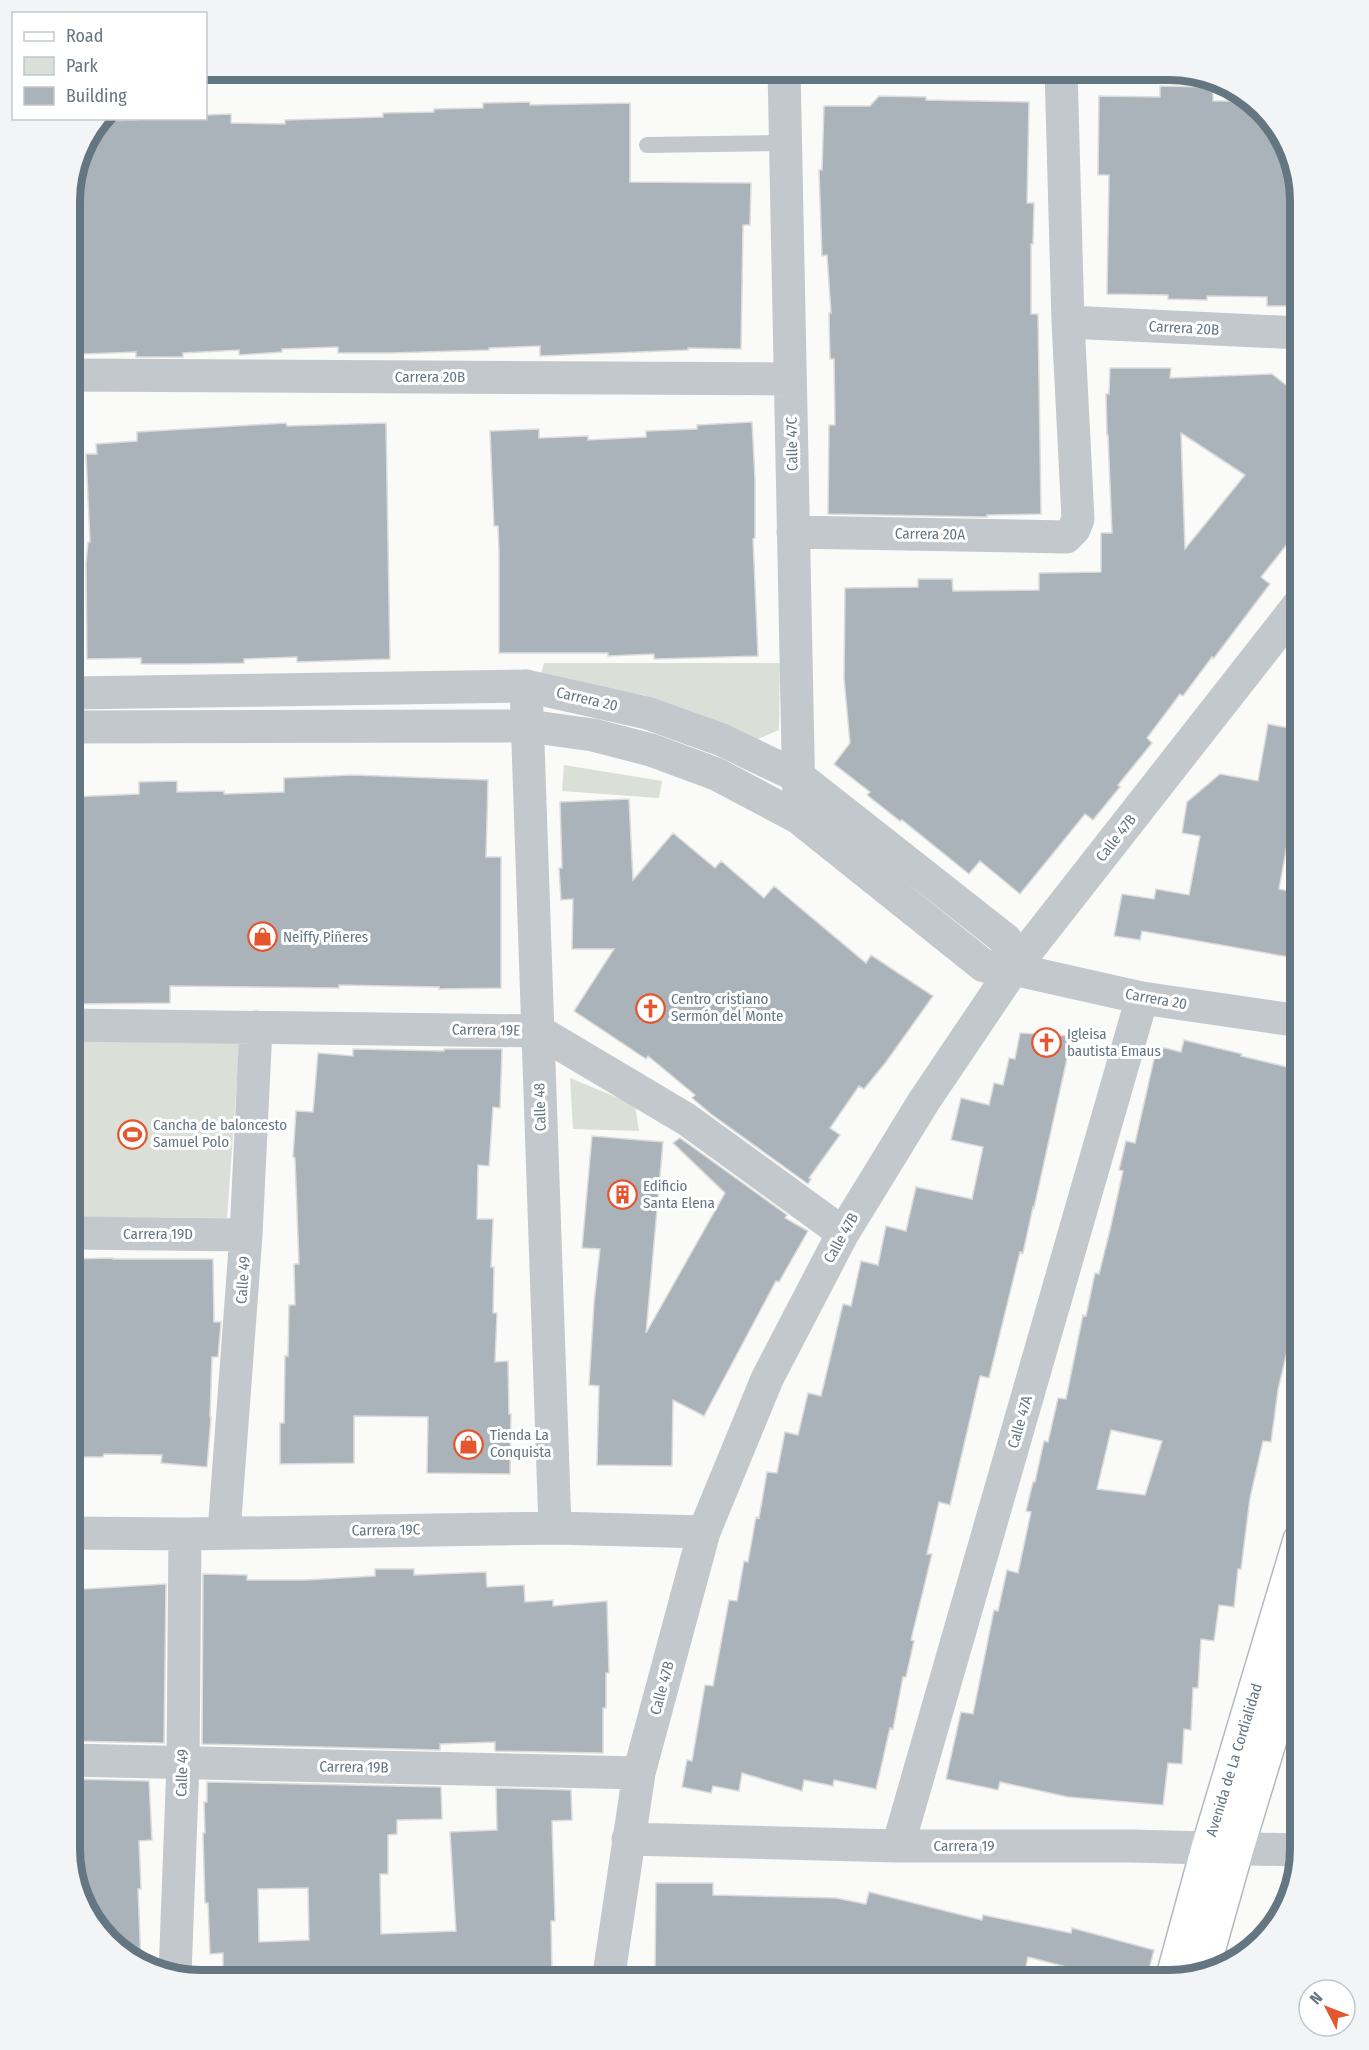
<svg xmlns="http://www.w3.org/2000/svg" width="1369" height="2050" viewBox="0 0 1369 2050" font-family="'Fira Sans Condensed',sans-serif">
  <style>
    .green { fill: #dadfd7 }
    .building { fill: #aab3b9; stroke: #dcdcda; stroke-width: 1.5; fill-rule: evenodd }
    .lines { fill: none; stroke-linecap: round; stroke-linejoin: round }
    .secondary-casing { stroke: #b3babf; stroke-width: 36 }
    .service { stroke: #c3c8cc; stroke-width: 16 }
    .minor { stroke: #c3c8cc; stroke-width: 33 }
    .tertiary { stroke: #c3c8cc; stroke-width: 33 }
    .secondary { stroke: #fff; stroke-width: 33 }
    .labels { text-anchor: middle; dominant-baseline: central; stroke-width: 6; stroke-linejoin: round; paint-order: stroke }
    .street-label { font-size: 15px; fill: #657683; stroke: #fff }
    .poi-label { font-size: 15px; fill: #657683; stroke: #fff; text-anchor: start }
    .rim { fill: none; stroke: #657683; stroke-width: 8 }
  </style>
  <rect width="100%" height="100%" fill="#fafaf8"/>
  <path class="green" d="M544,663H780L779,730L751,742L690,713L644,695L540,678Z
    M564,765L662,781L659,798L562,791Z
    M240,1039L227,1218L69,1217V1040Z
    M570,1078L635,1105L639,1131L573,1129Z"/>
  <path class="building" d="M1160,86L1213,87V101H1250L1283,135L1300,201V306H1267V297L1207,296V300L1168,299V295L1107,294L1109,175H1098L1099,96L1160,97Z
    M879,96L926,97V100L1029,102L1027,203H1034L1033,244H1031V314H1038L1041,514L987,515V517L828,514L829,425H835L834,359H830L829,313H831L827,255L822,256L819,170H822L824,106H870Z
    M530,102V105L630,103V182L751,183L750,225H743L741,349L688,348V350L540,356V346L489,348V350L390,353H338V347L282,349V352L239,355V350L183,353V357H136V352L83,354L79,155L82,143L98,121L137,120V118H206V115L231,114V123L285,124V120L383,117V113L434,112V109L483,108V103Z
    M1110,368H1171L1170,378L1272,374L1300,396V528L1261,577L1270,584L1214,658L1212,657L1183,696L1180,694L1147,738L1152,743L1118,785L1120,787L1093,820L1085,814L1020,894L980,861L969,874L902,820L900,821L867,795L870,792L834,764L850,743L844,678L845,588L918,587V579H952L953,591L1039,590V573L1101,572V533H1112L1108,435H1107L1106,394H1109ZM1181,433L1245,475L1185,549Z
    M752,422L755,479V538L753,539L758,656L654,659V654L608,656V653H499V553L498,526H494L490,431L539,429V438L588,436V440L646,437V431L697,429V425Z
    M286,423L287,426L386,423L390,659L297,662V657L244,659V663L188,664H141V658L87,659L86,564L88,542H90L86,454H97L96,444L137,441V432Z
    M1268,724L1300,730V774L1279,889L1300,893V959L1142,931L1140,940L1114,936L1122,894L1154,899L1156,889L1189,895L1200,836L1182,833L1187,802L1220,774L1258,781Z
    M353,775L488,780L486,857H501V988L439,989V987L339,985V988L170,986V1003L69,1004V797L139,794V782L177,781V792L224,791V794L284,792V778Z
    M629,799L633,880L673,833L715,868L721,861L764,898L774,886L866,963L871,955L933,996L886,1062L864,1089L859,1086L830,1128L840,1135L809,1178L811,1179L808,1184L711,1114L692,1098L695,1095L648,1056L646,1059L574,1011L614,949H572L573,899L561,900L559,868H562L560,802Z
    M1020,1033L1072,1036L1034,1208L1033,1207L1023,1253L1020,1252L989,1378L980,1376L950,1505L939,1502L927,1554H932L911,1640L914,1641L906,1677H903L893,1729L890,1728L876,1789L834,1780L833,1786L804,1780L802,1791L742,1773L739,1791L713,1786L711,1793L682,1787L687,1760L692,1761L705,1685L713,1686L729,1600L737,1601L744,1561L748,1562L756,1517L759,1518L767,1472L777,1473L785,1432L798,1435L808,1393L821,1396L843,1304L851,1306L861,1261L878,1265L886,1226L906,1231L916,1187L972,1199L983,1147L951,1140L961,1098L989,1105L994,1083L1003,1085L1009,1058L1015,1059Z
    M1184,1040L1242,1054L1241,1056L1300,1070V1296L1278,1390L1271,1442L1263,1441L1250,1498L1241,1569H1238L1234,1607L1219,1605L1214,1641L1201,1639L1198,1688H1193L1191,1730L1184,1729L1182,1764L1168,1763L1163,1805L1068,1797L1000,1782L998,1790L946,1779L961,1712L973,1714L994,1610L998,1611L1007,1570L1018,1573L1031,1512L1026,1511L1033,1482H1035L1044,1441L1048,1442L1058,1398L1066,1399L1083,1315L1086,1316L1095,1273L1099,1274L1110,1230L1123,1171L1119,1170L1126,1141L1135,1143L1157,1046L1181,1052ZM1111,1430L1162,1441L1145,1495L1097,1489Z
    M353,1049L444,1051V1049H502L500,1108L493,1107L489,1166L478,1165L477,1219H493L491,1267H494L493,1313H497L495,1362L508,1361L509,1414H511L510,1474L427,1473L428,1417L354,1416V1463L280,1464V1423H284L285,1356H288L289,1305H295L294,1264H299L295,1158L293,1157L296,1111L313,1112L318,1053L353,1056Z
    M592,1136L663,1142L646,1333L725,1193L673,1143L680,1138L787,1215L785,1218L808,1231L779,1282L776,1281L704,1416L673,1400L672,1466L597,1465L599,1386L589,1385L594,1303L600,1249L582,1248Z
    M113,1258V1259H213L214,1322H221L218,1357H212L210,1417H211L207,1467L161,1463L162,1455L104,1454L103,1457H69V1259Z
    M375,1569H414V1575L486,1572L487,1587L524,1585L525,1602L553,1600V1606L607,1601L609,1673H606V1708H603V1753L495,1751V1742L440,1744V1750L202,1744L203,1574L247,1575V1580H305L375,1576Z
    M166,1584L164,1743L69,1741V1590Z
    M69,1779L149,1781L152,1840L139,1841L141,1889H138L141,1965L134,1963L86,1915L74,1870L73,1836H69Z
    M207,1782L441,1787L442,1819L397,1820V1834L388,1835V1874H380L381,1934L456,1931L450,1832L497,1830L496,1788L571,1790L572,1820L552,1821L555,1921H551L552,1972H535V1981H223V1953L210,1954L208,1903H205L203,1833H205L204,1802H207ZM308,1888L309,1940L259,1942L258,1889Z
    M656,1883H713V1895L836,1898L866,1904L869,1892L982,1920L983,1915L1071,1933L1072,1928L1154,1950L1146,1981H1120L1028,1957L1023,1981H717V1974H655Z"/>
  <g class="lines">
    <defs>
      <path id="secondary" d="M1202,1972L1237,1848L1300,1641
        M1172,1980L1208,1848L1300,1540"/>
    </defs>
    <use href="#secondary" class="secondary-casing"/>
    <path class="service" d="M647,145L786,143"/>
    <path class="minor" d="M784,69L799,802
      M1068,322L1300,333
      M69,375L790,379
      M793,532L1066,537L1074,529L1078,519L1068,322L1061,69
      M526,686L555,1528
      M69,1025L538,1031L686,1119L843,1233
      M69,1233L246,1235
      M224,1532L246,1235L256,1027
      M69,1533L185,1534L555,1528L704,1532
      M69,1760L639,1773
      M628,1839L898,1846H1131L1208,1848
      M898,1846L1142,998
      M175,1975L183,1763L185,1534
      M608,1981L639,1773L704,1532L767,1379L843,1233L924,1101L1013,969L1300,603"/>
    <path class="tertiary" d="M69,693L526,686L647,713L722,740L799,777L1006,940L1013,969
      M69,727L528,726L593,735L651,750L716,774L799,818L984,966L1013,969L1142,998L1300,1021
      M1209,1848L1300,1850"/>
    <use href="#secondary" class="secondary"/>
  </g>
  <defs>
    <symbol id="shop-ring" viewBox="-11 -11 22 22"><circle r="9.5" fill="#fff" stroke="#e4572e" stroke-width="1.5"/><path d="M-5-2.5h2.3a2.7 3.5 0 0 1 5.4 0H5L5.5 6h-11ZM-1.5-2.5h3a1.5 2.3 0 0 0-3 0Z" fill="#e4572e"/></symbol>
    <symbol id="church-ring" viewBox="-11 -11 22 22"><circle r="9.5" fill="#fff" stroke="#e4572e" stroke-width="1.5"/><path d="M-1.2-6h2.4v3.5h3.3v2.4h-3.3V6h-2.4V-.1h-3.3v-2.4h3.3Z" fill="#e4572e"/></symbol>
    <symbol id="stadium-ring" viewBox="-11 -11 22 22"><circle r="9.5" fill="#fff" stroke="#e4572e" stroke-width="1.5"/><path d="M0-5a6.5 5 0 1 0 0 10a6.5 5 0 1 0 0-10ZM-3.5-1.8h7v3.6h-7Z" fill="#e4572e"/></symbol>
    <symbol id="building-ring" viewBox="-11 -11 22 22"><circle r="9.5" fill="#fff" stroke="#e4572e" stroke-width="1.5"/><path d="M-4-6H4V6H1V3H-1V6H-4ZM-2.5-4.3h1.7v1.8h-1.7ZM.8-4.3h1.7v1.8H.8ZM-2.5-1h1.7V.8h-1.7ZM.8-1h1.7V.8H.8Z" fill="#e4572e"/></symbol>
  </defs>
  <g fill-rule="evenodd">
    <use href="#shop-ring" x="246" y="920" width="33" height="33"/>
    <use href="#church-ring" x="634" y="992" width="33" height="33"/>
    <use href="#church-ring" x="1030" y="1026" width="33" height="33"/>
    <use href="#stadium-ring" x="116" y="1118" width="33" height="33"/>
    <use href="#building-ring" x="606" y="1178" width="33" height="33"/>
    <use href="#shop-ring" x="452" y="1428" width="33" height="33"/>
  </g>
  <g class="labels">
    <g class="street-label">
      <text transform="translate(1184 328) rotate(3)">Carrera 20B</text>
      <text x="430" y="377">Carrera 20B</text>
      <text transform="translate(792 444) rotate(-91)">Calle 47C</text>
      <text transform="translate(930 534) rotate(1)">Carrera 20A</text>
      <text transform="translate(587 699) rotate(13)">Carrera 20</text>
      <text transform="translate(1116 838) rotate(-52)">Calle 47B</text>
      <text transform="translate(1156 999) rotate(10)">Carrera 20</text>
      <text transform="translate(486 1030) rotate(1)">Carrera 19E</text>
      <text transform="translate(540 1107) rotate(-92)">Calle 48</text>
      <text x="158" y="1234">Carrera 19D</text>
      <text transform="translate(841 1238) rotate(-61)">Calle 47B</text>
      <text transform="translate(243 1280) rotate(-86)">Calle 49</text>
      <text transform="translate(1020 1422) rotate(-74)">Calle 47A</text>
      <text transform="translate(386 1530) rotate(-1)">Carrera 19C</text>
      <text transform="translate(662 1688) rotate(-75)">Calle 47B</text>
      <text transform="translate(1234 1760) rotate(-73)">Avenida de La Cordialidad</text>
      <text transform="translate(354 1767) rotate(1)">Carrera 19B</text>
      <text transform="translate(182 1773) rotate(-88)">Calle 49</text>
      <text x="964" y="1846">Carrera 19</text>
    </g>
    <g class="poi-label">
      <text x="283" y="937">Neiffy Piñeres</text>
      <text x="671" y="999">Centro cristiano<tspan x="671" dy="17">Sermón del Monte</tspan></text>
      <text x="1067" y="1034">Igleisa<tspan x="1067" dy="17">bautista Emaus</tspan></text>
      <text x="153" y="1125">Cancha de baloncesto<tspan x="153" dy="17">Samuel Polo</tspan></text>
      <text x="643" y="1186">Edificio<tspan x="643" dy="17">Santa Elena</tspan></text>
      <text x="490" y="1435">Tienda La<tspan x="490" dy="17">Conquista</tspan></text>
    </g>
  </g>
  <path d="M0 0H1369V2050H0ZM201 80H1169A121 121 0 0 1 1290 201V1849A121 121 0 0 1 1169 1970H201A121 121 0 0 1 80 1849V201A121 121 0 0 1 201 80Z" fill="#f3f4f5" fill-rule="evenodd"/>
  <path class="rim" d="M201 80H1169A121 121 0 0 1 1290 201V1849A121 121 0 0 1 1169 1970H201A121 121 0 0 1 80 1849V201A121 121 0 0 1 201 80Z"/>
  <rect x="12" y="12" width="195" height="108" fill="#ffffff" stroke="#c1c8cd" stroke-width="1.5"/>
  <rect x="24" y="32" width="30" height="9" fill="#ffffff" stroke="#c1c8cd" stroke-width="1.5"/>
  <text x="66" y="42" font-size="18" fill="#657683">Road</text>
  <rect x="24" y="57" width="30" height="18" fill="#dadfd7" stroke="#c1c8cd" stroke-width="1.5"/>
  <text x="66" y="72" font-size="18" fill="#657683">Park</text>
  <rect x="24" y="87" width="30" height="18" fill="#aab3b9" stroke="#c1c8cd" stroke-width="1.5"/>
  <text x="66" y="102" font-size="18" fill="#657683">Building</text>
  <g transform="translate(1327 2008) rotate(312)"><circle r="28" fill="#ffffff" stroke="#c1c8cd" stroke-width="1.5"/>
  <path d="M0-4.5L10 22L0 15L-10 22Z" fill="#e4572e"/>
  <text y="-9" font-size="16" font-weight="bold" text-anchor="middle" fill="#657683">N</text>
  </g>
</svg>
